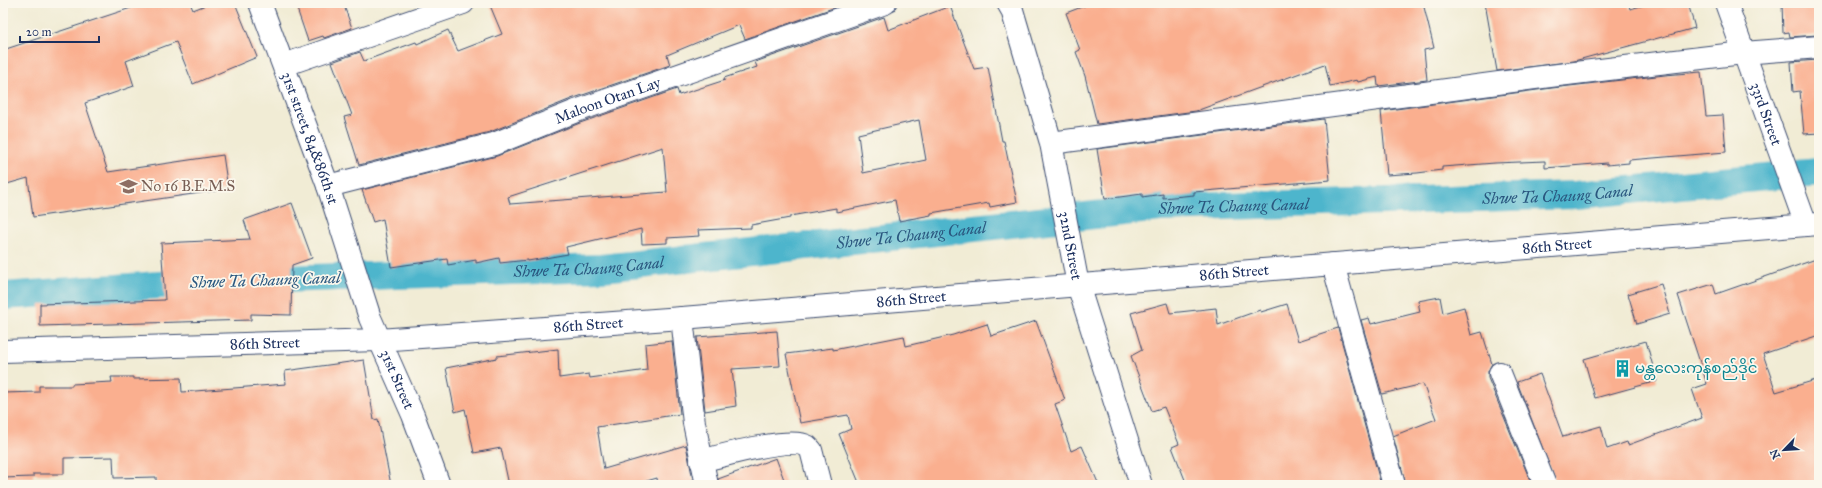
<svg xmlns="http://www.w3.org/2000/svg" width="1822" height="488" viewBox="0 0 1822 488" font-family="'IM FELL Great Primer','Noto Sans Myanmar',serif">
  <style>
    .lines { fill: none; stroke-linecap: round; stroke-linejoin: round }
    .canal { stroke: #4db5cc; stroke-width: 28 }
    .building { fill: #faaf8f; fill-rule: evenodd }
    .street-casing { stroke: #3b4b70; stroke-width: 24 }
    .street { stroke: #fff; stroke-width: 22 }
    .labels { text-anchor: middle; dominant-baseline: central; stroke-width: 3.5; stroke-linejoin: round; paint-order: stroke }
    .street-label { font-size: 15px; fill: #1b2f5e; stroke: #fbf7ec }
    .education-label { font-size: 15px; fill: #785e54; stroke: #fbf7ec; text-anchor: start }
    .culture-label { font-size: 15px; fill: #0d838f; stroke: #fbf7ec; text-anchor: start }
    .water-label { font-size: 16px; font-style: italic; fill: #2a577f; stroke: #fbf7ec }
  </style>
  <rect width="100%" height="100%" fill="#fbf7ec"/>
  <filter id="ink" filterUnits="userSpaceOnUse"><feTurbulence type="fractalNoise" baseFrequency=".025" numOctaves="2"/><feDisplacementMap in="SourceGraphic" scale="8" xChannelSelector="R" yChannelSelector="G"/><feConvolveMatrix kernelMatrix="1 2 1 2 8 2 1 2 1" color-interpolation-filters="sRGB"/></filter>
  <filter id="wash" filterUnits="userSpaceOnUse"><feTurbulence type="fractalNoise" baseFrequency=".012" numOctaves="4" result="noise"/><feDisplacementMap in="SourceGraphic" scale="16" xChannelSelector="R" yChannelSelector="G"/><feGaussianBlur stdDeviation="0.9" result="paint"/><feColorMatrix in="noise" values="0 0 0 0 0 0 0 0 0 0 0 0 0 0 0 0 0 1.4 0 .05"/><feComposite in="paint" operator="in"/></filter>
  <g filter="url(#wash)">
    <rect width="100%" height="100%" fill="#f1ecd5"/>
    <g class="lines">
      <g class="canal">
        <path id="s1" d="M253,280L602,268L1160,208L1576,195L1819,172"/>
        <path d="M3,296L202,282"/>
      </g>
    </g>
    <g id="blocks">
      <path class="building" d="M146,3H190L193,10L211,3H235L257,57L193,84L176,42L126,61L134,86L85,103L108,172L223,155L228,189L33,217L28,178L7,184L3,171V50Z
        M295,3H343L352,28L324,38L323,36L308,41Z
        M489,3H847L745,39L739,25L667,55L670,65L571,99L490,132L359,165L344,117L352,115L332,62L360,52L364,61L416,42L417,44L448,30L458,51L502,34Z
        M1092,3H1423L1434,48L1424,50L1427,80L1378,86L1377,77L1358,82L1357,80L1330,86L1325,64L1196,111L1097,124L1085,76L1076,52L1080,50L1066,13Z
        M1485,3H1628L1630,9L1652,3H1688L1695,28L1574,61L1497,71Z
        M1815,3L1817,35L1790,37L1789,32L1783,33L1782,4Z
        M950,6L974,69L988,67L1002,141H1004L1017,202L990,207L989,203L931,213V215L899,221L895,200L836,212V208L790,216V218L751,225V228L698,230L699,236L667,238V243L642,244L641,229L566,247L568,254L528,261V260L500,263L499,258L476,263V260L448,265L447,259L391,267L383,219L373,222L362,190L497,156L580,123L677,89L679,95L725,80L724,78L757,67L755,62L884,17L888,30ZM919,120L926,160L863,173L858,134ZM663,147L667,192L510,204L508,197Z
        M1818,60L1819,133L1804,134L1800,91L1793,92L1791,62Z
        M1701,72L1706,116L1723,115L1726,152L1629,160V163L1607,165V163L1545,168V161L1495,163L1442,167V170L1417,173L1387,175L1381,111L1552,88L1665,75Z
        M1324,119L1330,180L1194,192V195L1163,198V194L1142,197V194L1105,199L1097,149Z
        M292,203L312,258L292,265L291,315L251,314V320L40,326V304L165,300L161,243L250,239L244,220Z
        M1819,258V335L1763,354L1776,392L1819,379V485H1557L1517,382L1540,374L1563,437L1601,426L1607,449L1627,442L1628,445L1702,418L1692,389L1707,384L1678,295L1713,284L1716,294Z
        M1661,284L1670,314L1637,324L1628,294Z
        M1440,297L1443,313L1464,307L1471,335L1482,332L1492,364L1488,371V378L1532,485H1406L1393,436L1436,419L1423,384L1382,394L1361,320L1369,318L1371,324L1420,312L1418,301Z
        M1167,303L1170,313L1216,308L1218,325L1260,310L1261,312L1287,304L1298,341L1338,328L1381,485H1187L1172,447L1179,444L1164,407L1152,411L1131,356L1142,350L1131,313Z
        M1036,321L1065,400L1055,404L1071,451L1082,446L1099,485H860L839,434L851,429L848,415L800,423L786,354L833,348V350L904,336L906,346L953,335L987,324L991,336Z
        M777,331L780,366L732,369L736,406L705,411L697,337Z
        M672,341L680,414L597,427L604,469L686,445L694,485H658L657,478L633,485H509L501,448L474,453L465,409L455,412L446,368L497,358V356L558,349L559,378L589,374L590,378L647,370L645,344Z
        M1646,341L1657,381L1595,398L1584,359Z
        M364,360L374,420L378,419L391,485H156V477L114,478L113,457L64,458V474H33V477L3,478V393L39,392V386H72V384L112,382L111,377H133V379L181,378L182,392L286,384L285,371Z
        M776,458L786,485H719L718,479Z"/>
    </g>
  </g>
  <g filter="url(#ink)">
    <use href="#blocks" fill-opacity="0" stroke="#3b4b70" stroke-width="1"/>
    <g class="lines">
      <defs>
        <g id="street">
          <path id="s2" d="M260,3L328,186L370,318L413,415L439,485"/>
          <path id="s3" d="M1008,3L1012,10L1051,143L1078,285L1141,485"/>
          <path id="s4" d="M1726,3L1806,225"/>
          <path d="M284,65L463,3"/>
          <path d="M1051,143L1550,76L1743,53L1819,47"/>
          <path id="s5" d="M328,186L494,144L576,111L885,3"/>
          <path d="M1333,264L1394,485"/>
          <path d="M682,318L694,423L707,485"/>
          <path id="s6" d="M3,351L379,340L682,318L1819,224"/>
          <path d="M1500,373L1545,485"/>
          <path d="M701,461C721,456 790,436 807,446C807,446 811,450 811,450L820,485"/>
        </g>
      </defs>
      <use href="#street" class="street-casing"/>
      <use href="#street" class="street"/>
    </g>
  </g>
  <defs>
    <symbol id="school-bare" viewBox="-9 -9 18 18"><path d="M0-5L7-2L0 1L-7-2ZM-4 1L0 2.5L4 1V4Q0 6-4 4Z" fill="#8d6e63" stroke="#fbf7ec" stroke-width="2.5" paint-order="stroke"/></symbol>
    <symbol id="building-bare" viewBox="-9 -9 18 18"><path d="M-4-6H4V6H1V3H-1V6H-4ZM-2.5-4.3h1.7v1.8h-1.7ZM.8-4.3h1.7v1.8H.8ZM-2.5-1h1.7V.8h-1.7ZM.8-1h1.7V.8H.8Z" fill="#0f9aa8" stroke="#fbf7ec" stroke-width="2.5" paint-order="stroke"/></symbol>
  </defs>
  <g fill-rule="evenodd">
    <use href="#school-bare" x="116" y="174" width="25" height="25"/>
    <use href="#building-bare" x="1610" y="356" width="25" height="25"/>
  </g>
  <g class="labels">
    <g class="street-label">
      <text stroke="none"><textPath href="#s5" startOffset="293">Maloon Otan Lay</textPath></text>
      <text stroke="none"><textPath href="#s4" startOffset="118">33rd Street</textPath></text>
      <text stroke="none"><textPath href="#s2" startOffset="144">31st street, 84&amp;86th st</textPath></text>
      <text stroke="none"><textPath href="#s3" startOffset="251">32nd Street</textPath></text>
      <text stroke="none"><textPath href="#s6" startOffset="1558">86th Street</textPath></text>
      <text stroke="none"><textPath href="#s6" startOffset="1234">86th Street</textPath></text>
      <text stroke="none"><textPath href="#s6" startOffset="910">86th Street</textPath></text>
      <text stroke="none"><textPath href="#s6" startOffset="586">86th Street</textPath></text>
      <text stroke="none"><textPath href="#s6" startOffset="262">86th Street</textPath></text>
      <text stroke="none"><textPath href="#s2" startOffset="401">31st Street</textPath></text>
    </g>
    <g class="education-label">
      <text x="141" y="186">No 16 B.E.M.S</text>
    </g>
    <g class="culture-label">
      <text x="1635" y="368">မန္တလေးကုန်စည်ဒိုင်</text>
    </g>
    <g class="water-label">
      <text stroke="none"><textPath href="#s1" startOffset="1308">Shwe Ta Chaung Canal</textPath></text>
      <text stroke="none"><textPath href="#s1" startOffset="984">Shwe Ta Chaung Canal</textPath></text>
      <text stroke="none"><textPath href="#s1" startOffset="660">Shwe Ta Chaung Canal</textPath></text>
      <text stroke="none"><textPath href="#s1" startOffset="336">Shwe Ta Chaung Canal</textPath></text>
      <text transform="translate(265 280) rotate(-2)">Shwe Ta Chaung Canal</text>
    </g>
  </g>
  <rect width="1822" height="488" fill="none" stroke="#fbf7ec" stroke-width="16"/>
  <g transform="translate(1784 450) rotate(245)" stroke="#fbf7ec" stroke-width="3" paint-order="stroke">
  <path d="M0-3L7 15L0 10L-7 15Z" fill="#1b2f5e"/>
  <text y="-6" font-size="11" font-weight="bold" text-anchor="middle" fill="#1b2f5e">N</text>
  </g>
  <path d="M20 36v6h79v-6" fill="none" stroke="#1b2f5e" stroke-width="2"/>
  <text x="26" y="36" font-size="12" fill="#1b2f5e" stroke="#fbf7ec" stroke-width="3" paint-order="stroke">20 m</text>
</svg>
